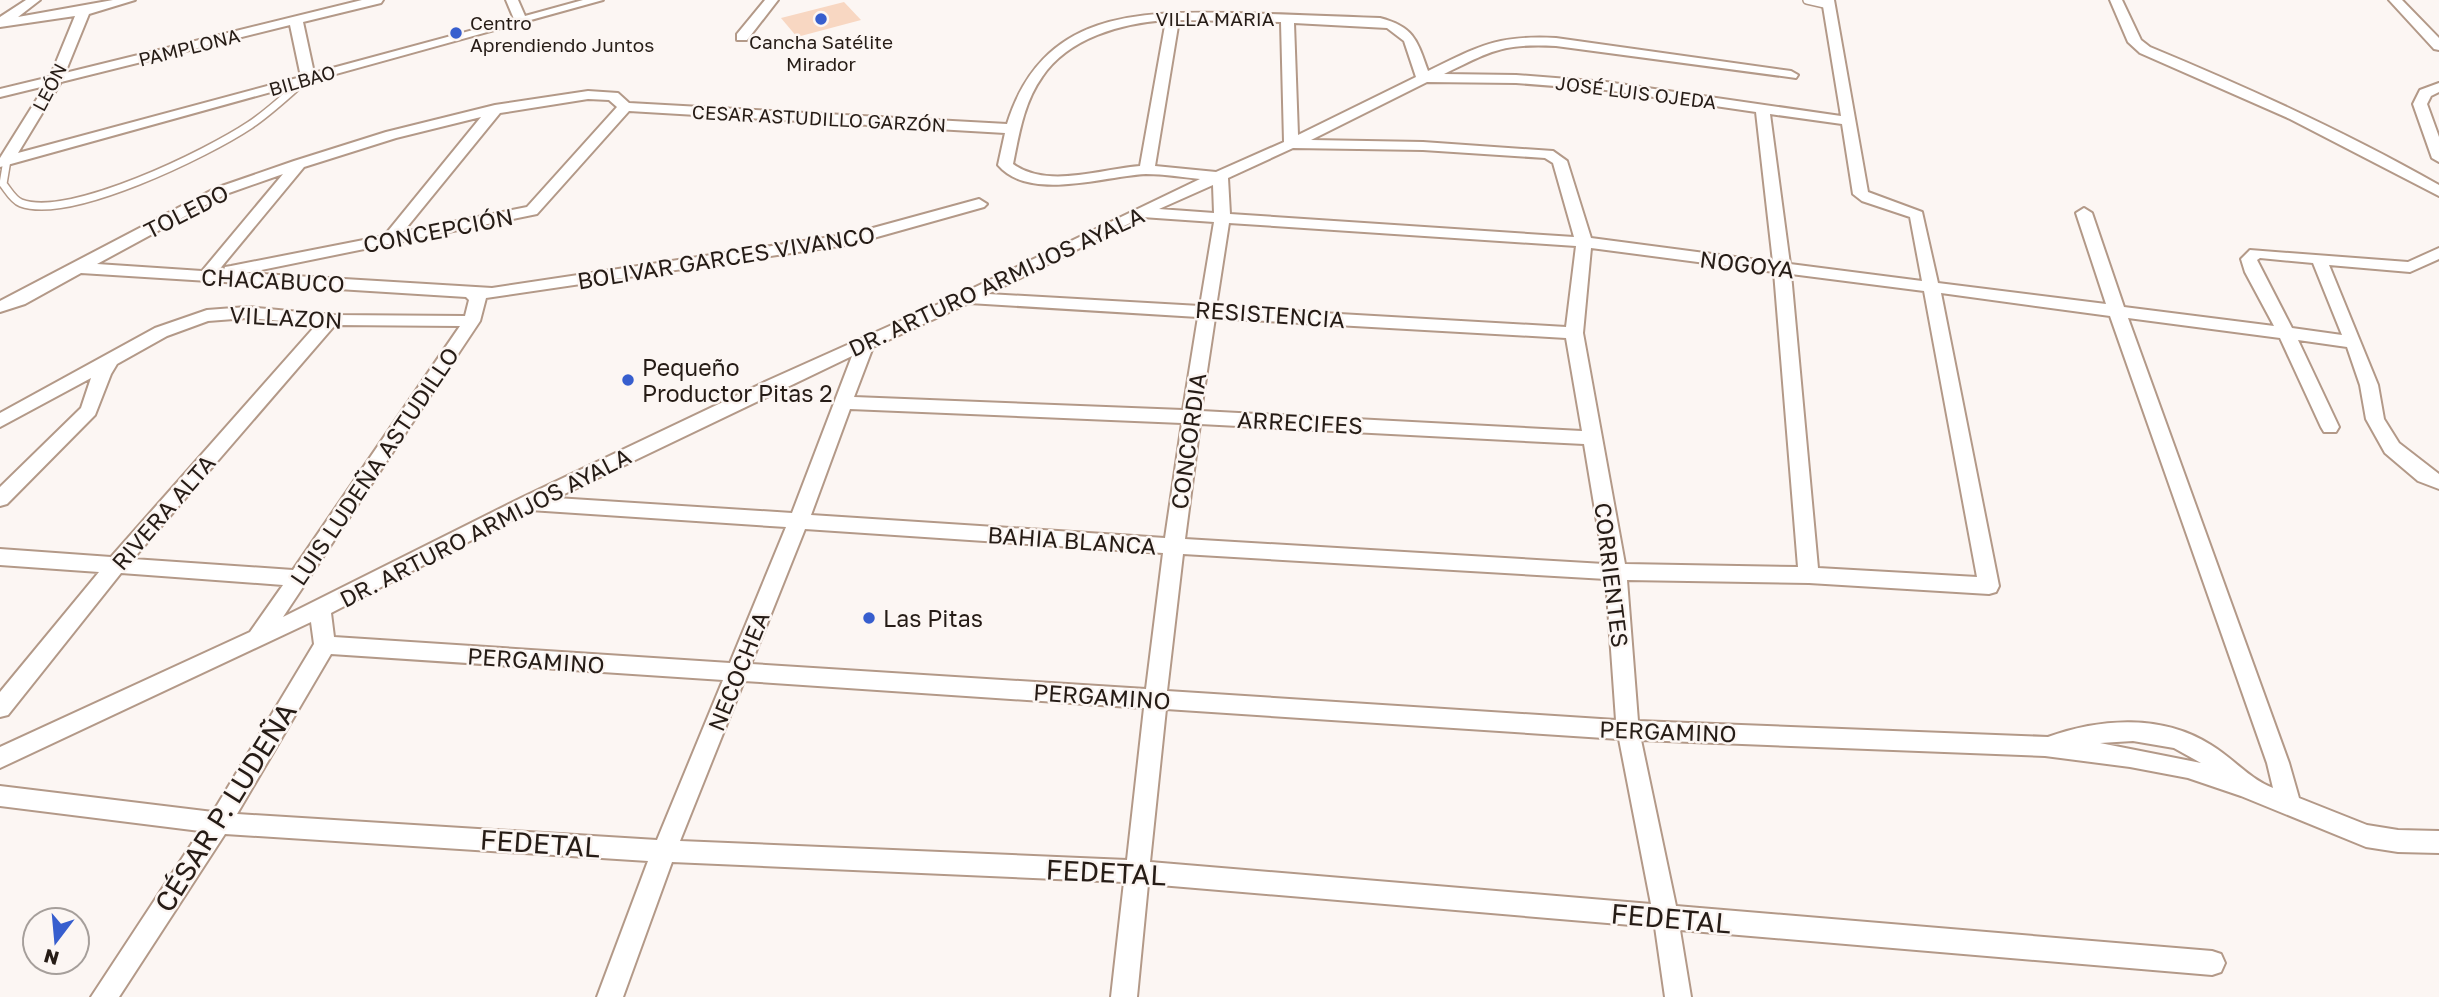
<svg xmlns="http://www.w3.org/2000/svg" width="2439" height="997" viewBox="0 0 2439 997" font-family="'Golos Text',sans-serif">
  <style>
    .green { fill: #f8d7c2 }
    .lines { fill: none; stroke-linecap: round; stroke-linejoin: round }
    .lane-casing { stroke: #b39988; stroke-width: 10 }
    .street-casing { stroke: #b39988; stroke-width: 4 }
    .lane { stroke: #fff; stroke-width: 7 }
    .street { fill: #fff; fill-rule: evenodd }
    .poi-dot { fill: #375ece; stroke: #fcf6f3; stroke-width: 2.5 }
    .labels { text-anchor: middle; dominant-baseline: central; stroke-width: 5; stroke-linejoin: round; paint-order: stroke }
    .far-street-label { font-size: 19px; fill: #261c16; stroke: #fcf6f3 }
    .far-poi-label { font-size: 19px; fill: #261c16; stroke: #fcf6f3; text-anchor: start }
    .street-label { font-size: 23px; fill: #261c16; stroke: #fcf6f3 }
    .poi-label { font-size: 23px; fill: #261c16; stroke: #fcf6f3; text-anchor: start }
    .near-street-label { font-size: 28px; fill: #261c16; stroke: #fcf6f3 }
  </style>
  <rect width="100%" height="100%" fill="#fcf6f3"/>
  <path class="green" d="M844,2L861,20L797,37L781,18Z"/>
  <g class="lines">
    <defs>
      <path id="lane" d="M1807,0L1829,5
        M7,160L3,184C8,190 13,200 21,203C70,221 208,153 250,125C271,111 289,93 308,77"/>
      <path id="street" d="M26,0H40L18,17L113,0H135L89,14L65,73L362,0H383L381,3L303,22L314,73L514,19L506,0H518L525,16L583,0H603L0,167V158L45,86L0,97V89L50,77L75,16L0,27V17ZM290,25L301,77L18,153L61,82Z
        M765,0H778L747,40H737V34Z
        M1822,0H1834L1868,192L1922,212L1938,283L2106,304L2076,213L2084,208L2092,213L2124,307L2274,326L2245,272L2241,259L2250,250L2408,262L2439,248V259L2410,272L2329,265L2378,385L2384,419L2399,443L2439,474V489L2418,481L2385,453L2366,419L2360,385L2347,347L2298,340L2339,427L2336,432H2324L2321,427L2280,338L2128,318L2289,763L2299,798L2367,825L2398,830L2439,831V853L2398,852L2366,847L2241,796L2188,778L2130,767L2045,756L1641,740L1676,906L2212,951L2221,954L2225,963L2221,972L2212,975L1680,930L1691,997H1665L1655,927L1148,884L1137,997H1111L1124,882L672,862L623,997H597L648,861L225,834L119,997H91L200,831L0,806V786L213,812L314,644L311,622L0,768V747L250,632L283,585L121,573L8,715L0,717V692L99,572L0,565V549L111,557L317,324L247,318L208,321L167,336L117,364L111,374L95,415L7,504L0,506V487L81,408L91,378L0,427V413L155,328L207,310L247,307L333,315L465,316L469,300L466,297L81,273L25,304L0,312V301L216,188L294,161L386,132L495,105L588,91L618,93L629,103L1007,124C1042,12 1136,11 1235,13C1284,14 1332,16 1380,18C1414,27 1417,40 1428,71C1480,46 1496,35 1556,38L1791,71L1798,75L1796,78L1556,46C1502,43 1491,51 1444,74L1516,75L1606,82L1841,116ZM1166,20L1140,166C1100,169 1048,189 1013,164C1019,134 1024,102 1042,77C1068,38 1122,23 1166,20ZM1179,20L1281,22L1284,142L1216,172L1155,166ZM1294,23L1387,28L1404,41L1416,77L1298,135ZM1427,82L1516,83L1606,90L1756,112L1773,262L1591,238L1567,161L1553,151L1423,142L1311,140ZM588,99L609,100L617,107L527,207L403,232L500,113ZM629,111L1005,133L998,165C1029,202 1104,176 1146,174C1164,174 1182,177 1200,179L961,294L769,380L521,498L283,617L480,321L486,298L852,244L984,207L987,204L979,199L851,234L492,288L246,273L537,214ZM1770,114L1842,124L1853,194L1862,201L1910,217L1922,281L1790,264ZM481,117L384,236L231,266L225,267L223,272L218,271L304,167L396,138ZM1293,148L1423,150L1545,158L1553,163L1574,237L1230,214L1228,178ZM283,174L202,271L97,264L226,194ZM1213,185L1214,213L1159,209ZM1142,217L1214,222L1200,306L988,294ZM1229,223L1576,246L1566,327L1216,307ZM1591,248L1774,272L1798,567L1625,564L1583,333ZM2260,258L2313,263L2342,335L2292,328L2257,260ZM1791,274L1924,291L1977,577L1818,568ZM1941,293L2110,316L2267,763L2273,788C2248,778 2234,759 2211,745C2163,714 2100,718 2048,737L1638,721L1627,580L1809,583L1989,594L1996,592L1999,586ZM969,303L1198,317L1183,410L854,397L873,347ZM1215,318L1566,338L1582,431L1201,411ZM335,325L460,326L293,570L133,559ZM852,356L792,513L556,498ZM850,409L1182,423L1165,538L811,515ZM1200,424L1584,444L1604,564L1185,539ZM530,510L786,527L730,663L334,637L331,613ZM805,529L1163,553L1146,689L751,664ZM1183,554L1606,579L1616,720L1167,691ZM331,654L723,680L657,840L237,814ZM744,681L1144,708L1127,860L680,841ZM1166,709L1619,739L1651,904L1150,862ZM2133,741L2174,748L2201,763L2100,743Z
        M2110,0H2122L2141,40L2150,47C2249,88 2346,132 2439,185V196L2290,119L2140,53L2128,42Z
        M2389,0H2402L2439,38V50L2434,49Z
        M2439,83V92L2431,96L2427,104L2439,137V162L2432,158L2413,104L2420,90Z"/>
    </defs>
    <use href="#lane" class="lane-casing"/>
    <use href="#street" class="street-casing"/>
    <use href="#lane" class="lane"/>
    <use href="#street" class="street"/>
  </g>
  <g class="poi-dot">
    <circle cx="821" cy="19" r="7"/>
    <circle cx="456" cy="33" r="7"/>
    <circle cx="628" cy="380" r="7"/>
    <circle cx="869" cy="618" r="7"/>
  </g>
  <g class="labels">
    <g class="far-street-label">
      <text x="1215" y="18">VILLA MARIA</text>
      <text transform="translate(189 47) rotate(-14)">PAMPLONA</text>
      <text transform="translate(302 80) rotate(-16)">BILBAO</text>
      <text transform="translate(49 87) rotate(-62)">LEÓN</text>
      <text transform="translate(1636 92) rotate(7)">JOSÉ LUIS OJEDA</text>
      <text transform="translate(819 118) rotate(3)">CESAR ASTUDILLO GARZÓN</text>
    </g>
    <g class="far-poi-label">
      <text x="470" y="22">Centro<tspan x="470" dy="22">Aprendiendo Juntos</tspan></text>
      <text x="821" y="41" text-anchor="middle">Cancha Satélite<tspan x="821" dy="22">Mirador</tspan></text>
    </g>
    <g class="street-label">
      <text transform="translate(186 211) rotate(-27)">TOLEDO</text>
      <text transform="translate(438 230) rotate(-11)">CONCEPCIÓN</text>
      <text transform="translate(726 257) rotate(-9)">BOLIVAR GARCES VIVANCO</text>
      <text transform="translate(1747 264) rotate(7)">NOGOYA</text>
      <text transform="translate(273 280) rotate(3)">CHACABUCO</text>
      <text transform="translate(996 281) rotate(-25)">DR. ARTURO ARMIJOS AYALA</text>
      <text transform="translate(1270 314) rotate(4)">RESISTENCIA</text>
      <text transform="translate(286 317) rotate(3)">VILLAZON</text>
      <text transform="translate(1300 422) rotate(3)">ARRECIFES</text>
      <text transform="translate(1188 441) rotate(-82)">CONCORDIA</text>
      <text transform="translate(374 466) rotate(-56)">LUIS LUDEÑA ASTUDILLO</text>
      <text transform="translate(163 512) rotate(-49)">RIVERA ALTA</text>
      <text transform="translate(485 527) rotate(-27)">DR. ARTURO ARMIJOS AYALA</text>
      <text transform="translate(1072 540) rotate(4)">BAHIA BLANCA</text>
      <text transform="translate(1612 575) rotate(83)">CORRIENTES</text>
      <text transform="translate(536 660) rotate(4)">PERGAMINO</text>
      <text transform="translate(738 671) rotate(-68)">NECOCHEA</text>
      <text transform="translate(1102 696) rotate(4)">PERGAMINO</text>
      <text transform="translate(1668 731) rotate(2)">PERGAMINO</text>
    </g>
    <g class="poi-label">
      <text x="642" y="367">Pequeño<tspan x="642" dy="26">Productor Pitas 2</tspan></text>
      <text x="883" y="618">Las Pitas</text>
    </g>
    <g class="near-street-label">
      <text transform="translate(225 807) rotate(-58)">CÉSAR P. LUDEÑA</text>
      <text transform="translate(540 843) rotate(4)">FEDETAL</text>
      <text transform="translate(1106 872) rotate(3)">FEDETAL</text>
      <text transform="translate(1671 918) rotate(5)">FEDETAL</text>
    </g>
  </g>
  <g transform="translate(56 941) rotate(196)"><circle r="33" fill="#fcf6f3" stroke="#a69f9b" stroke-width="2"/>
  <path d="M0-5L12 26L0 18L-12 26Z" fill="#375ece"/>
  <text y="-10" font-size="19" font-weight="bold" text-anchor="middle" fill="#261c16">N</text>
  </g>
</svg>
